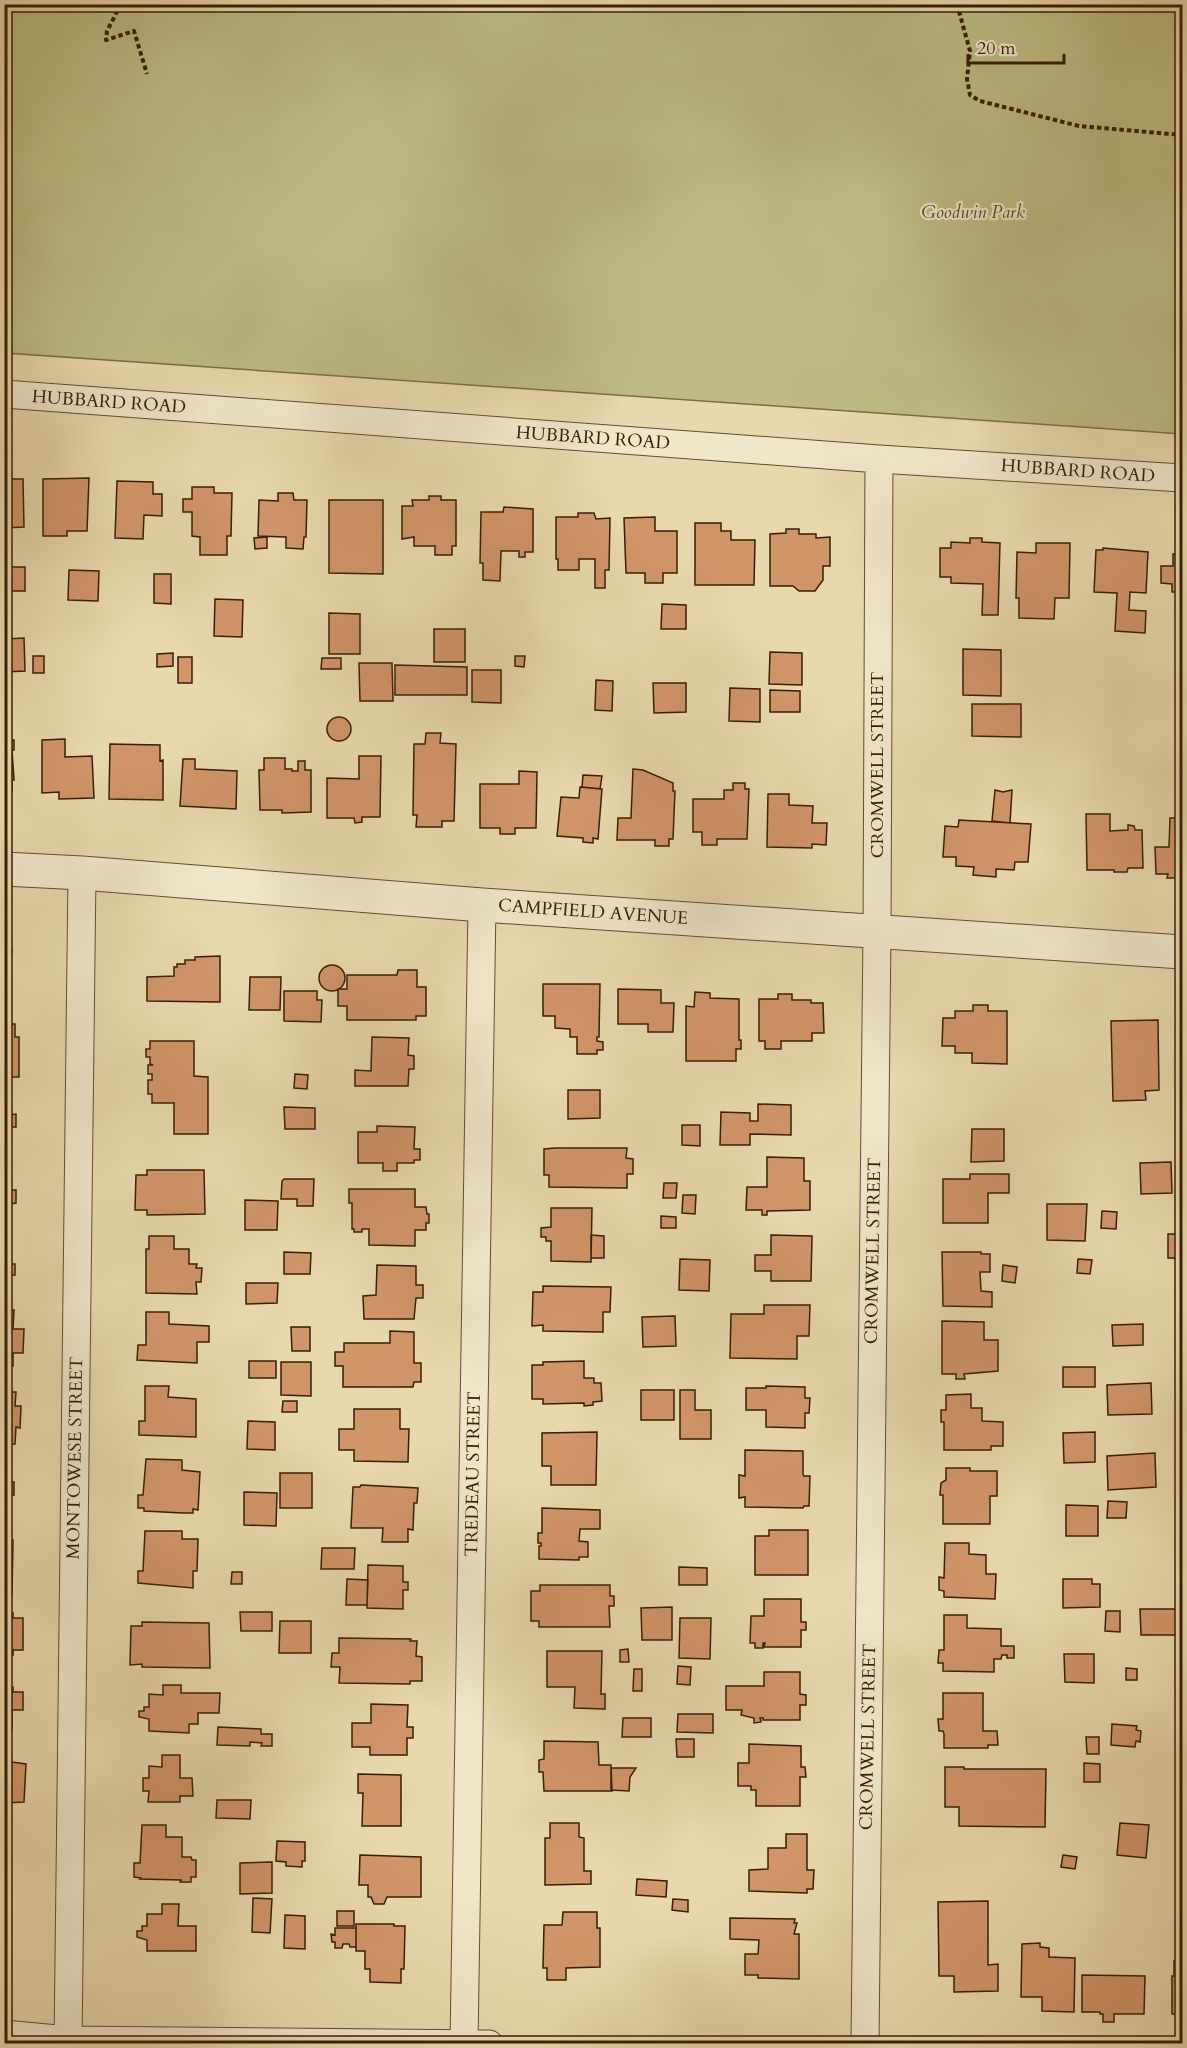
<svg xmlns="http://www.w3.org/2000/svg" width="1187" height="2048" viewBox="0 0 1187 2048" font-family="Cardo,serif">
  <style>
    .green { fill: #bebc84; stroke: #7c6d45; stroke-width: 1.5 }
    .building { fill: #d1956a; stroke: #391e06; stroke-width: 1.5 }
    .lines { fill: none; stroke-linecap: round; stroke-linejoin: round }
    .minor-casing { stroke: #654c30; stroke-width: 29 }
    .tertiary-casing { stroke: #654c30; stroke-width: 35 }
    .path { stroke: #391e06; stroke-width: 4; stroke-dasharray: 4.5 3; stroke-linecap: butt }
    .minor { stroke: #f0e6ca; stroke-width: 27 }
    .tertiary { stroke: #f0e6ca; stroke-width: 33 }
    .labels { text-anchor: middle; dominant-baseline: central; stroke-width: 4.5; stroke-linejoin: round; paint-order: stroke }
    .park-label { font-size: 18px; font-style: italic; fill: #5a4626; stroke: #f0e6ca }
    .street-label { font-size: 18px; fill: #391e06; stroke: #f0e6ca }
  </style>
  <rect width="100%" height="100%" fill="#e8d8ad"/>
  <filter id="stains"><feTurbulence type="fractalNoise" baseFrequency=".00333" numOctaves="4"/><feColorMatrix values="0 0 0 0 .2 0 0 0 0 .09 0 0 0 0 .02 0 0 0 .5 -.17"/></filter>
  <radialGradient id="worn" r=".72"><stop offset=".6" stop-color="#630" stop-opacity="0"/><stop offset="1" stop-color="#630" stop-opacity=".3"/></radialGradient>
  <path class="green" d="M4,5H1182V434L5,353Z"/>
  <path class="building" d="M89,478L87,531H67V536H43V479Z
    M4,479H23L24,527L4,528Z
    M117,481L153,482V494H162V516L144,515L143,539L115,538Z
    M192,487H214V493H232L231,536H227V555H200V537L192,536V512H183V499H192Z
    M278,493H293L294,500H307L306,537H304L303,549L286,548V537L258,536L259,500L278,501Z
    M429,496H441V500H456V546H452V555H435V546H414V537L402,539V506H413L412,500H429Z
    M329,500H383V574L329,573Z
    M504,507L533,509V552H525V557H519V551H501L500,581L483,580V563H480L481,512H503Z
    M578,513H594L596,519L610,518L609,570H605V588H595V559H579V570H558V559H556V517H578Z
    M655,517V531H677V573H663V583H645V573H626L624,518Z
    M695,523H721V531H731V540H755L754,585H695Z
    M786,529H799V534H816V538L830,537V566H823V580L815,591H799L793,586H770V534L786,533Z
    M267,537V548L255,549L254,538Z
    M970,538H982V542L1000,543L998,615H982L983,584L951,583V577H940V548H951V542L970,543Z
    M1036,543H1070L1069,598H1055L1054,619L1019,618V598H1016L1017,552L1036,553Z
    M1103,548L1148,552L1146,593L1130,592L1129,610L1146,611L1145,633L1115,631L1117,593L1094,592L1096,550H1103Z
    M1173,554H1182V592H1172V584L1161,583V566H1173Z
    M9,567H25V591H10Z
    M69,570L99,571L98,601L68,600Z
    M154,574H171V604L154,603Z
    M215,599L243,600L242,637L214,636Z
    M662,604L686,605V629H661Z
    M329,613L360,614V654H329Z
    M434,629H465V662H434Z
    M24,638L25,671L4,672V639Z
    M963,649L1001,650V696L963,695Z
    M770,652L802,653V685L769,684Z
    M173,653V666L157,667V654Z
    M33,656H44V673H33Z
    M515,656H525L524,667L515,666Z
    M178,657H192V683H178Z
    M322,658H341V669H321Z
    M359,663H392L393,701H360Z
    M395,665L467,667V695H395Z
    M472,670H501V703L472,702Z
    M596,680L613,681L612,711L595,710Z
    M653,683H686V712L654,713Z
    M730,688L760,689V722L729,721Z
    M770,690L800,691V712H770Z
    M972,704H1021V737L972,736Z
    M327 729a12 12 0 1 1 24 0a12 12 0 1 1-24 0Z
    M426,733H441L440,743L456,744L454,821H442V827H416L417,815H413L414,744H425Z
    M65,739V757L92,756L94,798L59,799V792L42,793V740Z
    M14,740V750H12L14,780H12V791H6V797H4V741Z
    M110,744L160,745V761L163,760V800L109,799Z
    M359,756H381L380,817H362V822L355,823L354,818H327V778L359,779Z
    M264,758H285V769H292V771H298V761H305V770H311V812L282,813V810H260L259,770H264Z
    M183,759H195V769L237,771L236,809L180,806Z
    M633,769L643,770L673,783V791H675L673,839H669V846H655V840H617L618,818H631Z
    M519,771L537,772L536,828H515V834H500V828H480V784H519Z
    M583,775L602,776L600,789L582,787Z
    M733,783H745V789H749L747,839H717V845H702V832H693V799H724V790H733Z
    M580,787L602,789L598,839L593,838V843L583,842V838L557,836L561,797L579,798Z
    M995,790L1003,792L1012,790L1010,823L992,821Z
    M768,794H789V805L813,806L812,823H827L826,845L812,844V848L767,847Z
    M1086,814H1110V831L1128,830V825L1134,826L1135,830H1142L1143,868H1128L1127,872H1114V870H1087Z
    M1170,818H1182V878H1167L1168,874H1156L1155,847H1169Z
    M959,820L1031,824L1028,862H1015L1014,870L996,869V877L973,875L974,867L956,866V857H943L945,826L958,827Z
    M4,948H12L10,982H7L6,1000Z
    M220,956V1002L147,1001V977L174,976V967H177V964H185V960H195V957Z
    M319 978a13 13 0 1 1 26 0a13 13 0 1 1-26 0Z
    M398,970H417V987H426V1016H416V1020H347V1006H338V989H347V975H397Z
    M250,977H281L280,1010H249Z
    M543,984H600L599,1037H597V1041L603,1042V1050H597V1054H577V1037H570V1029L555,1028V1016H543Z
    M618,989L661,990V1003H674L673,1032H648V1024H618Z
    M284,991H317V1000H322L321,1022L284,1021Z
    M695,992L710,993V998L739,999V1040H741V1049H736V1061H686V1006L694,1007Z
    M778,994H792V1000H811V1003H823L824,1033H812V1041H781V1049H765V1041H759V999H778Z
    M973,1005H988V1011H1007V1064L972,1063V1053H955V1046H942L943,1018H955V1011H973Z
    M1158,1020L1159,1090L1145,1091L1146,1100L1113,1101L1111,1021Z
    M4,1024H15V1037H19V1077H4Z
    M372,1037L409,1038L408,1055L414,1056V1069H409L408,1086H355V1070L371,1071Z
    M150,1041H194V1076L208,1077V1134H174V1103H152V1094H148V1080H152V1074H148V1065H153L150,1064V1057H146V1049H150Z
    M295,1074L308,1075L307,1089L294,1088Z
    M568,1090H600V1118L568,1119Z
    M4,1099H9V1115L16,1114V1127H9V1148H4Z
    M758,1104L791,1105V1135L750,1134V1145H720L721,1112L750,1113V1121H758Z
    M284,1107L315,1108V1129H285Z
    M682,1125H700V1146L682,1145Z
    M377,1126L415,1127L414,1149H420V1160H414V1163H397V1171H383V1163H358V1132H377Z
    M972,1129H1004V1161L971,1162Z
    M555,1148H627L626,1158L633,1159V1174H627V1188L549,1187V1175H544V1149Z
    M767,1157L804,1158V1181H810V1210L767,1211V1215H762V1210H746L747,1187H767Z
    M1171,1162L1172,1193L1141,1194L1140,1163Z
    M4,1166H10L9,1190H16V1203L9,1204V1220H4Z
    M147,1170H204L205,1214L147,1215V1210H135L136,1175H147Z
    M970,1174H1009V1193H988V1223H943V1179H970Z
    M284,1179H314L313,1206H297V1199H281L282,1181Z
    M664,1183H677L676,1198H663Z
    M349,1189H415V1207H426L427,1214H429V1223H426V1230H415V1246L369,1245V1229H362V1232H354V1229H352V1203H349Z
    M683,1195H696L695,1214L682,1213Z
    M245,1200L278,1201L277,1230H245Z
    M1047,1204H1087L1085,1241L1047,1240Z
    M551,1208H592L591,1262L551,1261V1241H546V1237H541V1228L551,1227Z
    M1102,1211L1117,1212L1116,1229L1101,1228Z
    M661,1216L676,1217V1228H661Z
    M1168,1234H1182V1258H1168Z
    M591,1235L604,1236V1258H591Z
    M771,1235L812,1236L811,1281H771V1271H755V1255H771Z
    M149,1236H174V1249H189V1264H197L196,1268H202L201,1282H196L197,1294L146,1293V1249H149Z
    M4,1240H11L9,1264H15V1275H9V1286H4Z
    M284,1252L311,1253L310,1274H284Z
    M942,1252H981V1254H990V1272H980L981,1291L992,1292V1307L943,1306Z
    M680,1259L710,1260L709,1291L679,1290Z
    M1078,1259L1092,1260L1090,1274L1077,1273Z
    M377,1265L416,1266V1285H423V1298H416L414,1319H364L363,1296L376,1295Z
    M1003,1265L1017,1267L1015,1283L1002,1281Z
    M246,1283H278L277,1303L246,1304Z
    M543,1286L611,1287L610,1312H603V1332L543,1331V1325L532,1326L533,1292H543Z
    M764,1305H810L809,1336H797V1359L730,1358L731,1314H764Z
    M4,1310H14L13,1329H24L23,1353H13V1366H4Z
    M146,1312H169V1324L209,1326V1342H197V1363L137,1360L138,1345H146Z
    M675,1316L676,1346L643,1347L642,1317Z
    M942,1321L984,1322V1340H998V1371L964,1374L965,1379H956V1374H942Z
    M1143,1324V1345L1113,1346L1112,1325Z
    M291,1327H310V1351H292Z
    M390,1331L414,1332V1363H421V1382H414L413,1387H343V1366H335V1352H344V1343H390Z
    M249,1361H276V1378H249Z
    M584,1361V1378H594V1383H601L602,1401L593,1402V1405L584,1406V1403L543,1404V1399H532V1365H543V1362Z
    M281,1362H311V1396L281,1395Z
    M1063,1367H1095V1387H1063Z
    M1151,1383L1152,1414L1108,1415L1107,1385Z
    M145,1386H169L168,1397L196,1399V1437L139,1435V1421H145Z
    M766,1386L805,1387V1398H810L809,1413H805V1428L766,1427V1410H746V1388H766Z
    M641,1390H674V1420H641Z
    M680,1390H695V1410H711V1439H680Z
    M4,1392H16L15,1406H21L20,1428L16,1427L15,1444H4Z
    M971,1394V1408H982V1421L1003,1422V1446H991V1450H944V1422H941V1410H946V1395Z
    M283,1401H297V1412H282Z
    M354,1409H400V1429H409L408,1462L354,1461V1450H339V1429H354Z
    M248,1421L275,1422V1450L247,1449Z
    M597,1432L596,1485H551V1466H542V1433Z
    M1095,1432V1462L1064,1463L1063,1433Z
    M745,1450L803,1451V1474L804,1476H810L809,1506H804L803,1508L745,1507V1497L739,1498V1475L745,1476Z
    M1155,1453L1156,1487L1108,1490L1107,1456Z
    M146,1459L182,1460V1470L200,1472L198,1510L193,1509V1513H183L144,1511V1508H138V1495H143Z
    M4,1468L10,1469V1482H14V1495H10V1507H6V1519Z
    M946,1468H970V1471H997V1496H990V1524H943V1495H940L941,1483L946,1480Z
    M280,1473H312V1508H280Z
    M361,1485L418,1488L417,1503H414L413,1530L408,1529V1542H382L383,1528H351L353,1487H360Z
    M244,1492L277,1493L276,1526L244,1525Z
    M1108,1501L1127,1502L1126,1518H1107Z
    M1066,1505L1098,1506V1536H1066Z
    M542,1508L600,1510V1529H580L579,1541L588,1542V1557H579V1560L539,1559V1546H541V1543H538V1533H542Z
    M769,1530H808V1575H755V1536H769Z
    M145,1531H182V1539H198L197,1571H193V1588L138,1583V1571H143Z
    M4,1540H13L12,1595H4Z
    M945,1543H969V1554L986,1555V1574H996L995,1599L944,1597V1591L939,1590V1577L944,1578Z
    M322,1548H355L354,1569H321Z
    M368,1565L403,1566V1582H408V1590H403V1609L367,1608Z
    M679,1567L707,1568V1585H679Z
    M232,1572H242V1584H231Z
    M347,1579L368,1580L367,1605H346Z
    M1063,1579H1092V1584H1100V1607L1063,1608Z
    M540,1585H610V1596H614V1606H609L610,1627H539V1621H531V1591H540Z
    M764,1599H801V1622H806V1630H801V1647H764L765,1643H763V1648H755V1643H750L751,1616H764Z
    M672,1607V1640H642L641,1608Z
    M1140,1609H1176V1635H1141Z
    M1106,1611H1120V1632L1105,1631Z
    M240,1612H272V1631H241Z
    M4,1613H13V1618H23V1650H13V1655H4Z
    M944,1615H967V1628L1001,1629V1646H1014V1658H1007V1655H1002L1001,1659H994V1672L943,1671V1663H938L939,1650H944Z
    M680,1618H711L710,1659L679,1658Z
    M280,1621H311V1653H279Z
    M142,1622L209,1623L210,1668L142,1667V1664L130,1665L131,1626H142Z
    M339,1638L411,1639L410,1641H417L416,1656L422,1657V1681H410V1684L339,1683L340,1667H331L332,1653H339Z
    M628,1649L629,1662H620V1650Z
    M547,1651H602L601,1694H605V1709L574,1708L575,1687H547Z
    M1064,1654H1094V1683L1065,1682Z
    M678,1666L691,1667L690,1685L677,1684Z
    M1126,1668L1137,1669V1680H1126Z
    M634,1669H642V1691H633Z
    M764,1672H800V1694L806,1695V1705H800V1720H763V1718H760L761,1722L754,1723V1718L741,1715L742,1710H726V1686H764Z
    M163,1685H181V1693H220L219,1713H198V1724H189V1733L149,1731V1719L139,1717V1711H144V1707H149V1694L163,1695Z
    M4,1687H13V1692H23V1710H12V1729H4Z
    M943,1693H983V1731H997L998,1745H988V1748H944V1734L943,1731H939L938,1719H943Z
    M371,1704L408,1705L407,1727H413V1738H407V1755H370V1747H352V1723H371Z
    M678,1714H713V1733L677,1732Z
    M623,1718H651V1737H622Z
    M1112,1724L1137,1726L1136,1730L1141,1731L1140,1742L1136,1741L1135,1747L1111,1745Z
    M218,1727L261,1729V1734H272V1746H261L262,1743L250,1742V1746L217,1745Z
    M1086,1737H1099V1754H1087Z
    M676,1739H694V1757H677Z
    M544,1741L598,1742L599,1765H611L612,1791H544L543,1772H539V1760L544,1759Z
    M749,1744L801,1746V1767H805L806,1777H800V1806H756V1790H751V1786H738V1763H749Z
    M162,1755H180V1778H192L193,1796H180V1802H148L149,1791H143V1778H149V1766L162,1767Z
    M4,1761L26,1764L24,1802L4,1803Z
    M1084,1763L1100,1764V1782H1084Z
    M945,1767H964V1769H1046L1045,1827L959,1826V1807H945Z
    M611,1768H636L630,1777L629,1791L611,1790Z
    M358,1774L401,1775V1826H362L363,1793H358Z
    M217,1800H251L250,1819L216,1818Z
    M550,1823H579V1837L584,1838V1871H591V1884L545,1885V1838H550Z
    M1120,1823L1149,1825L1146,1858L1117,1855Z
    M142,1825H166V1837H182V1857H191L192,1860H196V1877H191V1882H180L181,1880L140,1879L141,1878L134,1877V1863H140Z
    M786,1834H807V1870H814L813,1889H807V1893L749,1891V1870L768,1869V1848H786Z
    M277,1841L305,1842V1861H302V1867L286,1866V1862L276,1861Z
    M360,1855L421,1857V1897H387L384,1904H374L371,1897H368V1885H359Z
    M1063,1855L1077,1857L1075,1869L1061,1867Z
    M272,1862V1893L240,1894V1863Z
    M637,1879L667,1881L666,1897L636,1895Z
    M253,1898L272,1899L270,1933L252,1932Z
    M673,1899L688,1900V1912L672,1910Z
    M988,1901V1965L998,1964V1991L954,1992V1976H939L938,1902Z
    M162,1904H179L178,1926H196V1951H147V1940L137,1937V1931H142V1926H147V1914H162Z
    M337,1911H354V1926H337Z
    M563,1912H597V1928H600V1967L566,1968V1980H547V1968H543L544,1925H562Z
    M285,1915L305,1916V1949L284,1948Z
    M730,1918L795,1919L794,1923H797L794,1934H799V1979L758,1978V1975H745V1954H758L759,1940L730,1939Z
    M356,1924H394V1926H405L404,1969H401V1983L370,1982V1969H365V1951H356Z
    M335,1928H356V1947H350L349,1944H343L342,1948H335V1942H332L331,1934L335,1935Z
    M1040,1943V1947L1049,1948V1957L1075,1958L1074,2012L1042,2011V1997H1021L1022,1944Z
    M1174,1961L1182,1962V2014H1172V1976H1174Z
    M1082,1975L1145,1976L1144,2014H1114V2022H1103V2014H1100V2012H1082Z"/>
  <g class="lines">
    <defs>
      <path id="minor" d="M4,394L879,459L1182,478
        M4,2034L68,2040L489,2044
        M68,2044L82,873
        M464,2044L482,905
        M865,2044L877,932L879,459"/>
      <path id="tertiary" d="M4,869L82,873L482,905L1182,952"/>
    </defs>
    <use href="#minor" class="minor-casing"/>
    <use href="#tertiary" class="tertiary-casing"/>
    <path class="path" d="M121,4L107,31L106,40L134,31L147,74
      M957,4L970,51L967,79L970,95L980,101L1079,126L1182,135"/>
    <use href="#minor" class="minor"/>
    <use href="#tertiary" class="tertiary"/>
  </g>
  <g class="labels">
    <g class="park-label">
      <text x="973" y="212">Goodwin Park</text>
    </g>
    <g class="street-label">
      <text transform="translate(109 402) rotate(4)">HUBBARD ROAD</text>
      <text transform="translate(593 438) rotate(4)">HUBBARD ROAD</text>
      <text transform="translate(1078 471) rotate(4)">HUBBARD ROAD</text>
      <text transform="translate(877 765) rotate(-90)">CROMWELL STREET</text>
      <text transform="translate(593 912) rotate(4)">CAMPFIELD AVENUE</text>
      <text transform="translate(873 1251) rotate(-89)">CROMWELL STREET</text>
      <text transform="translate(75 1458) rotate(-89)">MONTOWESE STREET</text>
      <text transform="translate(473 1474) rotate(-89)">TREDEAU STREET</text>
      <text transform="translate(868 1737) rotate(-89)">CROMWELL STREET</text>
    </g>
  </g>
  <rect width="1187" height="2048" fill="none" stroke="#e8d8ad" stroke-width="24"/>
  <rect x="6" y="6" width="1175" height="2036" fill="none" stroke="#391e06" stroke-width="3"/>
  <rect x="12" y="12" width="1163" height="2024" fill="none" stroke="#391e06" stroke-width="1.5"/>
  <path d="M968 54v9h96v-9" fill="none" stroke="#391e06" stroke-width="3"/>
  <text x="977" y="54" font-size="18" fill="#391e06" stroke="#f0e6ca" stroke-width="4.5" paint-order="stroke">20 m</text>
  <rect width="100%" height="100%" filter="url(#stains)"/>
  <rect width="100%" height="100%" fill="url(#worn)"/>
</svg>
